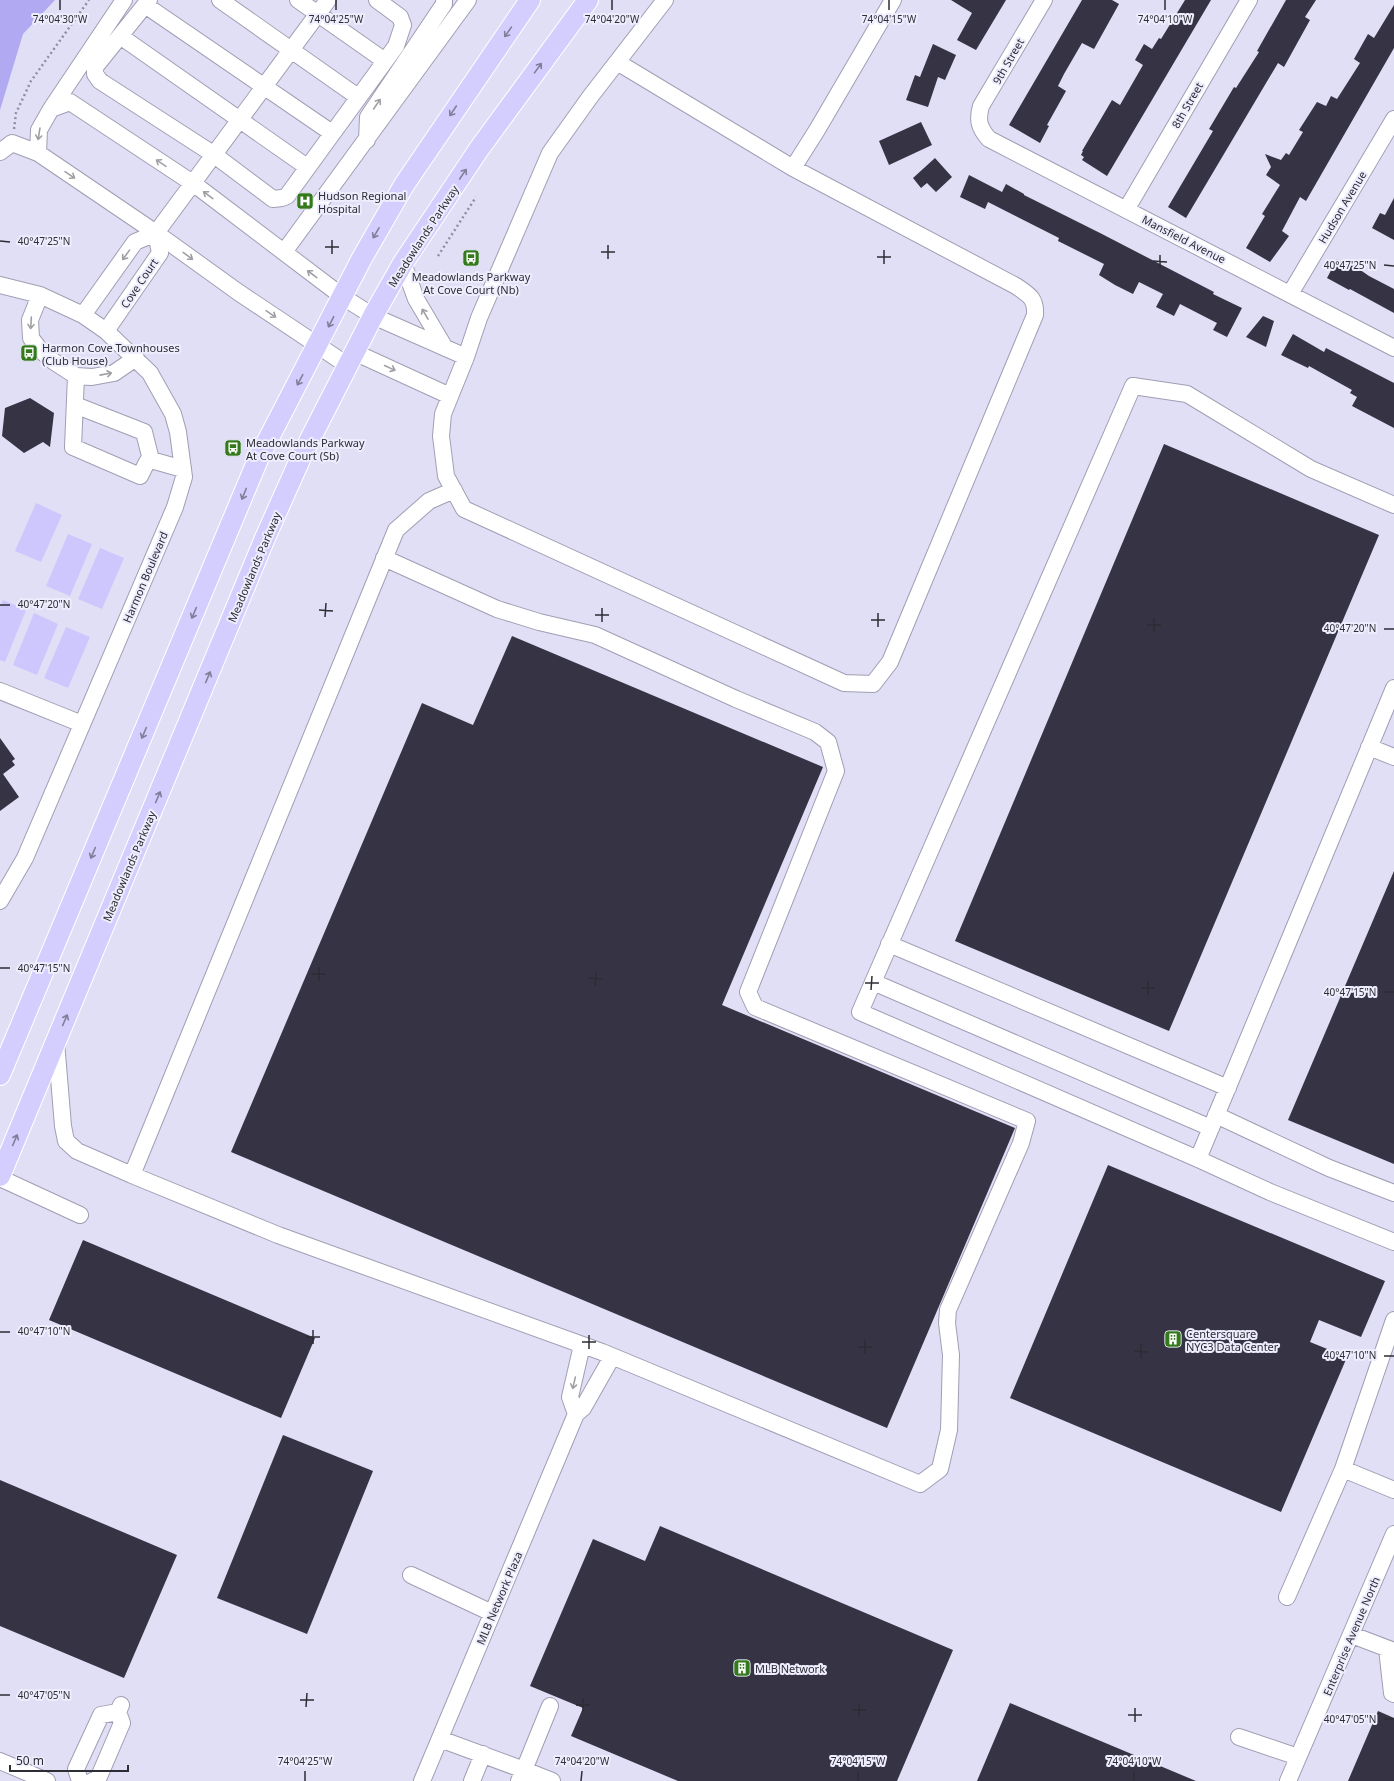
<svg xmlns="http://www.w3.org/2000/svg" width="1394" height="1781" viewBox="0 0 1394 1781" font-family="'Noto Sans',sans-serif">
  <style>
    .green { fill: #cdc7fd }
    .water { fill: #b1a9f2 }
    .building { fill: #353344 }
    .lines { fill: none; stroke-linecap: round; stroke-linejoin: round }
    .minor-casing { stroke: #a09eb3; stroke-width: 18 }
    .major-casing { stroke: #fff; stroke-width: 22 }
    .path { stroke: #908f9f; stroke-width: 2.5; stroke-dasharray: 2 3; stroke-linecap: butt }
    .minor { stroke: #fff; stroke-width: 16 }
    .major { stroke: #d3cefd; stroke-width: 20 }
    .oneway { stroke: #807e99 }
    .oneway2 { stroke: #a0a0a4 }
    .ticks { fill: none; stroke: #2d2d35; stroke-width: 1.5 }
    .labels { text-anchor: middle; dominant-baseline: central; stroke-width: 4; stroke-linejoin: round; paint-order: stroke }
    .street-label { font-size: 11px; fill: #2d2d35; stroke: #eeedfe }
    .poi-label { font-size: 11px; fill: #2d2d35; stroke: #eeedfe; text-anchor: start }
    .ticks-label { font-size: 10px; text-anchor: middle; fill: #2d2d35; stroke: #eeedfe; stroke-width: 4; stroke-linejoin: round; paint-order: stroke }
  </style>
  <rect width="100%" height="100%" fill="#e1dff5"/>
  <path class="green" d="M36,503L62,515L41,562L15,551Z
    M68,534L92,544L70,596L46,586Z
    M100,548L124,558L102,609L78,599Z
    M3,600L26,610L5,662L0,660V607Z
    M34,613L58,624L37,675L13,665Z
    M66,627L90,637L68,688L44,678Z"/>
  <path class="water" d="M0,0H55L23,34L0,110Z"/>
  <path class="building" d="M951,0H1006L976,50L957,40L972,13Z
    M1082,0H1112L1119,4L1094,49L1082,43L1064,74L1058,86L1066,91L1047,125L1049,126L1040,143L1009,125Z
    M1185,0H1211L1107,176L1082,160L1084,157L1081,155L1083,151H1082L1112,100L1120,105L1143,65L1135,60L1144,44L1152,49L1159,38L1161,39Z
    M1286,0H1316L1305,17L1310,20L1284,67L1278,63L1186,218L1168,207L1213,131L1209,129L1234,87L1236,88L1259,52L1257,51Z
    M1394,5V48L1306,201L1300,197L1282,231L1289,236L1270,262L1246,248L1265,216L1262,214L1280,185L1266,175L1271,167L1265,154L1281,160L1286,153L1289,155L1303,132L1299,130L1317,102L1326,106L1331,96L1337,99L1360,63L1354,59L1368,34L1374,38Z
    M933,44L956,55L945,80L938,77L928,107L906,100L915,75L920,77Z
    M921,122L932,145L889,165L879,141Z
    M935,158L952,177L936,192L927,183L921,188L913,178Z
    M969,175L1002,192L1006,184L1024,194V195L1102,234L1214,292L1213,294L1242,308L1227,337L1213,330L1217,323L1180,304L1174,316L1156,307L1163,294L1139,282L1133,294L1115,285L1099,275L1104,264L1058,241L1059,238L988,202L985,209L960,197Z
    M1394,198V240L1372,228L1380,213L1385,215Z
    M1337,259L1344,263L1346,260L1369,276L1394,289V313L1350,289L1349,290L1327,278Z
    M1263,316L1274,321L1266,347L1246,337Z
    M1293,334L1324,352L1326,348L1394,383V428L1352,406L1357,397L1350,393L1352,390L1309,366L1308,368L1281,355Z
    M30,398L54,413L50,447L43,442L24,453L2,436L5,408Z
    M1164,444L1379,535L1169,1031L955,941Z
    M512,636L823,767L722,1005L1015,1128L887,1428L231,1152L422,703L473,725Z
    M0,738L15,759L12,761L15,765L3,774L19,797L0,811Z
    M1394,871V1164L1288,1120Z
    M1108,1165L1385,1281L1361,1337L1319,1320L1310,1342L1347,1357L1281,1512L1010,1398Z
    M83,1240L315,1338L281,1418L49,1320Z
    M283,1435L373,1471L307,1634L217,1598Z
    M0,1480L177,1555L124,1678L0,1626Z
    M660,1526L953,1650L897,1781H678L571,1736L583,1708L530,1686L593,1539L645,1561Z
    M1010,1703L1196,1781H977Z
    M1378,1711L1394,1718V1781H1348Z"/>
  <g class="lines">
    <defs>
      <path id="minor" d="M149,0L95,67V74L100,81L213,154L273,199L282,198L287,196L396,46L403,25L400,17L377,0
        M220,0L358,97
        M298,0L385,61
        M665,0L590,97L550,153L479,318L466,357L443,414L441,436L446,476L464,509L844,683L873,684L890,662L1035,315C1036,298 1029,295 1016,286L793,168L817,130L893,0
        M1044,0L981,106C977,120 979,128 989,139L1394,348
        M145,5L332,133
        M120,36L307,167
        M617,62L793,168
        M51,109L124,0
        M367,140L368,117L444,4V0
        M0,152L12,143L38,153L156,233L238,292L347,365
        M38,153L39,130L51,109L70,102L194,184L343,297L373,316L466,357
        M1126,210L1249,0
        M284,252L468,0
        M403,263L416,299L445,348
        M0,285L40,295L83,315L106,331L150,373L173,414L178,432L184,477L175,507L25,858L0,901
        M1290,294L1394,119
        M40,295L30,320L31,338L40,350L53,361L76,376L92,377L114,373L136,358
        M83,315L135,242L156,233L328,0
        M106,331L160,253L156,233
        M354,352L450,396
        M76,376L73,447L140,476L147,462L151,460L183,469
        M75,405L144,432L151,460
        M1394,505L1311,469L1187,394L1133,386L860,1012L1198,1159L1270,1192L1394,1242
        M0,691L82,724
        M1369,747L1394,757
        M889,944L1228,1088
        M873,982L1211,1128
        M56,1042L63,1126L66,1141L77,1151L132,1175L396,530L429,501L454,490
        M1216,1115L1329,1168L1394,1193
        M1198,1159L1394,688
        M132,1175L278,1235L602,1352L920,1484L940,1469L949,1430L951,1355L947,1323L948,1310L1021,1143L1027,1121L755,1007L748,992L836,771L828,742L815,732L736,699L595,635L539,622L497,609L384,558
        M0,1178L80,1215
        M1394,1320L1343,1469L1394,1490
        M582,1345L570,1397L576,1414L583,1408L612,1357
        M411,1575L492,1613
        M1287,1597L1343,1469
        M1352,1635L1394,1651
        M1387,1649L1392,1693L1394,1694
        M1239,1737L1298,1757
        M440,1739L524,1770L550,1706
        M0,1761L47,1781
        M80,1781L76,1769L101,1715L118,1712
        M92,1781L98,1779L122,1723L118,1712L121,1705
        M422,1781L576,1414
        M472,1781L483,1754
        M519,1781L524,1770L552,1781
        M1288,1781L1394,1534"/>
      <path id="major" d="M0,1075L259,457L362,258L404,185L530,0
        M0,1176L265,538L302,455L373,316L403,263L479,149L588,0"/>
    </defs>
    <use href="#minor" class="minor-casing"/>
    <use href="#major" class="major-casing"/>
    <path class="path" d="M14,129L16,113L31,81L89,0
      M438,256L476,197"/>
    <use href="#minor" class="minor"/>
    <use href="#major" class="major"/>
  </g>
  <defs><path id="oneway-shaft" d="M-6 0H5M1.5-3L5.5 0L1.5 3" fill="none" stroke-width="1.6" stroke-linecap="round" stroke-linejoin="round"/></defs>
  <g class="oneway">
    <use href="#oneway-shaft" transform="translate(508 32) rotate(125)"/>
    <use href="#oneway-shaft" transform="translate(538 68) rotate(-54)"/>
    <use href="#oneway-shaft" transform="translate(453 111) rotate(124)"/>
    <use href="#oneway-shaft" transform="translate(463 174) rotate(-56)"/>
    <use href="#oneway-shaft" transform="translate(376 233) rotate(120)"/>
    <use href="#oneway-shaft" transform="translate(331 322) rotate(117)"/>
    <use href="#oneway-shaft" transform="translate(300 380) rotate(118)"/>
    <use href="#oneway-shaft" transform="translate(244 494) rotate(112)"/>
    <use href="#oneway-shaft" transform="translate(194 613) rotate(113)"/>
    <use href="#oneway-shaft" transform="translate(208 677) rotate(-67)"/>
    <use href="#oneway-shaft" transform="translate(144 733) rotate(113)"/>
    <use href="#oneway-shaft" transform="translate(158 797) rotate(-67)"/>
    <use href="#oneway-shaft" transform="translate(93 853) rotate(113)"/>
    <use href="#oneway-shaft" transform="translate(65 1020) rotate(-67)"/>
    <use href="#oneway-shaft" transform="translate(15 1140) rotate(-67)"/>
  </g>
  <g class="oneway2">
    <use href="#oneway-shaft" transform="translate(377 104) rotate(-56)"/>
    <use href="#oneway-shaft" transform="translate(39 134) rotate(99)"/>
    <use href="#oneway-shaft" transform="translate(161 163) rotate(-146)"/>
    <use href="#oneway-shaft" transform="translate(70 175) rotate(34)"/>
    <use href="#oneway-shaft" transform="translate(208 195) rotate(-143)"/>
    <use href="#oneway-shaft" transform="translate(126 255) rotate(126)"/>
    <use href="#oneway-shaft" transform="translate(188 256) rotate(36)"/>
    <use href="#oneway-shaft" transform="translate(312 274) rotate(-143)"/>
    <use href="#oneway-shaft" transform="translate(271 314) rotate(34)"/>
    <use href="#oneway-shaft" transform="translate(425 314) rotate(-120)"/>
    <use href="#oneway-shaft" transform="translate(31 323) rotate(93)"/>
    <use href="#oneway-shaft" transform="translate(390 368) rotate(25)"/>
    <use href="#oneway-shaft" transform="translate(106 374) rotate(-11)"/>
    <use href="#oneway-shaft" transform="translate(574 1383) rotate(103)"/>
  </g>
  <path class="ticks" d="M60,10V0M336,10V0M612,10V0M889,10V0M1165,10V0M0,241L10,242M325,247H339M601,252H615M332,254V240M877,257H891M608,259V245M1153,261L1167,262M884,264V250M1384,265L1394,266M1160,269V255M0,605H10M319,610L333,611M595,615H609M325,617L326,603M871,620H885M602,622V608M1147,625H1161M878,627V613M1384,629H1394M1154,632V618M0,968H10M312,974H326M588,978L602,979M319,981V967M865,983H879M595,986L596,972M1141,988H1155M871,990L872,976M1384,992H1394M1148,995V981M0,1332H10M306,1337H320M582,1342H596M313,1344V1330M858,1347H872M589,1349V1335M1134,1351L1148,1352M865,1354V1340M1384,1356H1394M1141,1358V1344M0,1695H10M300,1700H314M576,1705H590M306,1707L307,1693M852,1710H866M583,1712V1698M1128,1715H1142M859,1717V1703M1384,1719H1394M1135,1722V1708M305,1781V1771M581,1781L582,1771M858,1781V1771M1134,1781V1771"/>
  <defs>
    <symbol id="hospital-square" viewBox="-11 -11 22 22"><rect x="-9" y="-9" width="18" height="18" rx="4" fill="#347a1d" stroke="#eeedfe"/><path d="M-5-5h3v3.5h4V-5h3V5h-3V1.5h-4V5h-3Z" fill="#fff"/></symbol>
    <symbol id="bus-square" viewBox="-11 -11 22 22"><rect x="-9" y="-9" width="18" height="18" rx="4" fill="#347a1d" stroke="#eeedfe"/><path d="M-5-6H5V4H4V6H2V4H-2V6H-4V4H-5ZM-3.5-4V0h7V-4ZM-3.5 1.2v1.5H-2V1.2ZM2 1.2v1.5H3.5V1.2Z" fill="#fff"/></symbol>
    <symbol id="building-square" viewBox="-11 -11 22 22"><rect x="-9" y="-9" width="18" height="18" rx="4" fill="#347a1d" stroke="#eeedfe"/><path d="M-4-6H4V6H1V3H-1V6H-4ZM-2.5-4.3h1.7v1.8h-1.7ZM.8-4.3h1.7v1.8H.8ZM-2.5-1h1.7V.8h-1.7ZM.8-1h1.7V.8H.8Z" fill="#fff"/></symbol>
  </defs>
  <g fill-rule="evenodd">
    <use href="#hospital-square" x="295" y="191" width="20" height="20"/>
    <use href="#bus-square" x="461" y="248" width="20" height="20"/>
    <use href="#bus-square" x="19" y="343" width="20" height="20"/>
    <use href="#bus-square" x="223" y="438" width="20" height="20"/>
    <use href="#building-square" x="1163" y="1329" width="20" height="20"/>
    <use href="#building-square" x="732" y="1658" width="20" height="20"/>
  </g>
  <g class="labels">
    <g class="street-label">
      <text transform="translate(1008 61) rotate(-60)">9th Street</text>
      <text transform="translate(1187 105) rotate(-60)">8th Street</text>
      <text transform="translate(1342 207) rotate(-59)">Hudson Avenue</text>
      <text transform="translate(423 236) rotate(-57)">Meadowlands Parkway</text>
      <text transform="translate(1184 239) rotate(27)">Mansfield Avenue</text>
      <text transform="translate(139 283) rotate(-56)">Cove Court</text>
      <text transform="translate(254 567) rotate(-67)">Meadowlands Parkway</text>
      <text transform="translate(145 577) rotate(-67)">Harmon Boulevard</text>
      <text transform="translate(129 866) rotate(-67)">Meadowlands Parkway</text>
      <text transform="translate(499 1598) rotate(-67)">MLB Network Plaza</text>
      <text transform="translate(1351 1636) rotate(-67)">Enterprise Avenue North</text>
    </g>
    <g class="poi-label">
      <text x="318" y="195">Hudson Regional<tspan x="318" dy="13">Hospital</tspan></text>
      <text x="471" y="276" text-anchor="middle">Meadowlands Parkway<tspan x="471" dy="13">At Cove Court (Nb)</tspan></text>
      <text x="42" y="347">Harmon Cove Townhouses<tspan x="42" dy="13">(Club House)</tspan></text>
      <text x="246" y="442">Meadowlands Parkway<tspan x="246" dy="13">At Cove Court (Sb)</tspan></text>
      <text x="1186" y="1333">Centersquare<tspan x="1186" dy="13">NYC3 Data Center</tspan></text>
      <text x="755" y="1668">MLB Network</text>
    </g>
  </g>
  <g class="ticks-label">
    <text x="60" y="23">74°04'30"W</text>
    <text x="336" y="23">74°04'25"W</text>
    <text x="612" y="23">74°04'20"W</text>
    <text x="889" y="23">74°04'15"W</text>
    <text x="1165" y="23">74°04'10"W</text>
    <text x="44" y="245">40°47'25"N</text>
    <text x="1350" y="269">40°47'25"N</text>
    <text x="44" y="608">40°47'20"N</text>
    <text x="1350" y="632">40°47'20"N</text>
    <text x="44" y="972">40°47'15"N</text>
    <text x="1350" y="996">40°47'15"N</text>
    <text x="44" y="1335">40°47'10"N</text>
    <text x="1350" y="1359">40°47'10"N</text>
    <text x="44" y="1699">40°47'05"N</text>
    <text x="1350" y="1723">40°47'05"N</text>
    <text x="305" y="1765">74°04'25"W</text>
    <text x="582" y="1765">74°04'20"W</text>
    <text x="858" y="1765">74°04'15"W</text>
    <text x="1134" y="1765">74°04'10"W</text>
  </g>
  <path d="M10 1765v6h118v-6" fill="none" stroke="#2d2d35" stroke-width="2"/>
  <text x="16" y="1765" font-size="12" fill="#2d2d35" stroke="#eeedfe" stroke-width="3" paint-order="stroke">50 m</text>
</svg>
